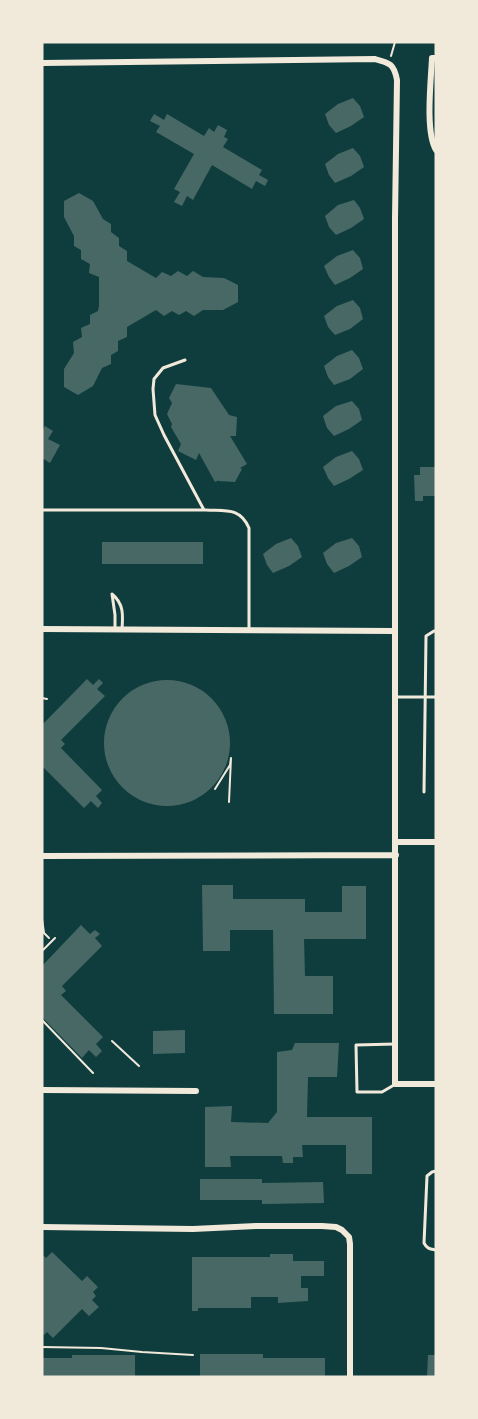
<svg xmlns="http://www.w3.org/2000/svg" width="478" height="1419" viewBox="0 0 478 1419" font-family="'Crimson Pro',serif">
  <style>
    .building { fill: #486865 }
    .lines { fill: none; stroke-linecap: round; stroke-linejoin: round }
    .path { stroke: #f1e9da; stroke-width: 2 }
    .service { stroke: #f1e9da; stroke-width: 3 }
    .minor { stroke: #f1e9da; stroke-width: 6 }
  </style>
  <rect width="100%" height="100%" fill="#0f3d3e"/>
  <path class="building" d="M353,98L360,106L364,117L351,126L336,133L329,125L325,114L338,104Z
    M154,114L164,120L167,114L204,136L209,128L214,132L218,125L227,130L224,137L228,139L223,147L262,170L259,175L268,180L265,186L256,181L252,189L212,165L193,200L187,196L182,206L174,202L180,192L174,189L194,154L156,132L160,126L150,121Z
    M353,148L360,156L364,167L351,176L335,183L329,175L325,164L338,154Z
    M79,193L93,201L103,219L111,224V232L119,238V246L127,251V261L156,278L162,272L171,276L178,271L187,276L193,271L203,277L224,278L238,285V302L223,310H203L194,316L186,311L179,315L172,311L164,316L156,310L127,327V337L118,341V351L111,355V364L102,368L93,386L78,395L64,387V369L74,353L73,342L82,337L81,328L90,324V315L98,311L99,306V277L89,273L90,264L81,259V250L74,246V236L64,217V201Z
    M354,200L360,208L364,219L351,228L336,235L329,227L325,216L338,205Z
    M353,250L360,258L363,269L350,278L335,285L329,277L324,266L337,256Z
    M353,300L360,308L363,319L350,329L335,335L328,327L324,316L337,306Z
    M352,350L359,358L363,369L350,379L334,385L328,377L324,366L337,356Z
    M176,384L211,388L229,415L237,417L236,436H230L247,464L240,468L242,469L235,482L218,481L219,480L215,482L199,453L196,460L178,451L181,444L171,427L172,424L167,414L172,403L169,398Z
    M352,401L359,409L362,420L349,429L334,436L327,428L323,416L336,406Z
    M45,426L53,431L48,439L60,445L50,463L42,458V431Z
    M352,451L359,459L363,470L349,479L334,486L328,478L323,467L336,457Z
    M420,467H436V496H423V501H415L414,475H420Z
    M291,538L298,546L302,557L289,566L273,573L267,565L263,554L276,544Z
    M352,538L359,546L362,557L349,566L334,573L327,564L323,553L336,543Z
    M102,542H203V564H102Z
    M87,679L93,685L99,679L103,683L97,689L105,696L61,740L65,744L61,748L102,790L96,796L102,803L98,808L91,801L84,808L42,766V721L44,723Z
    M104 743a63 63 0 1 1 126 0a63 63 0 1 1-126 0Z
    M202,885H233V899H305V912H342V886H366V939H304L305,976H333V1014H274L273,930H230V951H203Z
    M81,925L90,934L95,930L100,934L95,938L102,946L62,986L66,991L61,995L103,1037L96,1044L102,1051L96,1057L89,1050L82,1058L42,1017V966Z
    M185,1030V1053L153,1054V1031Z
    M295,1043H339L337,1077H308L307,1117H372V1174H346V1145H302L303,1157H293V1163H283L282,1156H230L231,1167H205V1107L232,1106L231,1122L268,1123L277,1112V1052L292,1050Z
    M200,1179H262V1183L323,1182L324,1203L262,1204V1200H200Z
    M52,1252L82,1281L87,1276L98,1287L93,1292L96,1296L92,1300L99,1307L89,1316L82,1309L53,1338L47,1332L44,1335L42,1333V1256L43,1255L46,1258Z
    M270,1254H293V1261H324V1276H301V1288H308V1301L278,1303V1297H251V1308H198V1311H192V1257H270Z
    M200,1354H263V1358H325V1377H200Z
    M72,1355H135V1376L42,1377V1358H72Z
    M428,1355H436V1377H427Z"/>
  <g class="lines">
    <path class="path" d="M391,56L395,42
      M42,698L47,699
      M215,789L230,765L231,758L229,802
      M42,919L44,933L49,938
      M42,951L55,938
      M42,1020L93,1073
      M112,1041L139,1066
      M42,1347L101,1348L142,1352L193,1355"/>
    <path class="service" d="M185,360L163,368L154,379L153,389L155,415L164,435L204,510
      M42,510H206C225,511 240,507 249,528V629
      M115,629V615L112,594C124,604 123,615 122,629
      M395,697H436
      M424,792L426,636L434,631H436
      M394,1085L382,1092H357L356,1045L395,1044
      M436,1171L432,1172L427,1176L424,1243C427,1249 430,1249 436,1250"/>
    <path class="minor" d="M436,58H432C431,80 425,132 436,150
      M42,63L375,59C390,63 394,64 397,80L395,218V1084H436
      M42,629L395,631
      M396,842H436
      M42,856L396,855
      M42,1090L196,1091
      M42,1227L193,1229L256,1226H322L336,1227L342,1230L349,1237L350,1244V1377"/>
  </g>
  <rect width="478" height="1419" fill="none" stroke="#f1e9da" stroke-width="87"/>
</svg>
